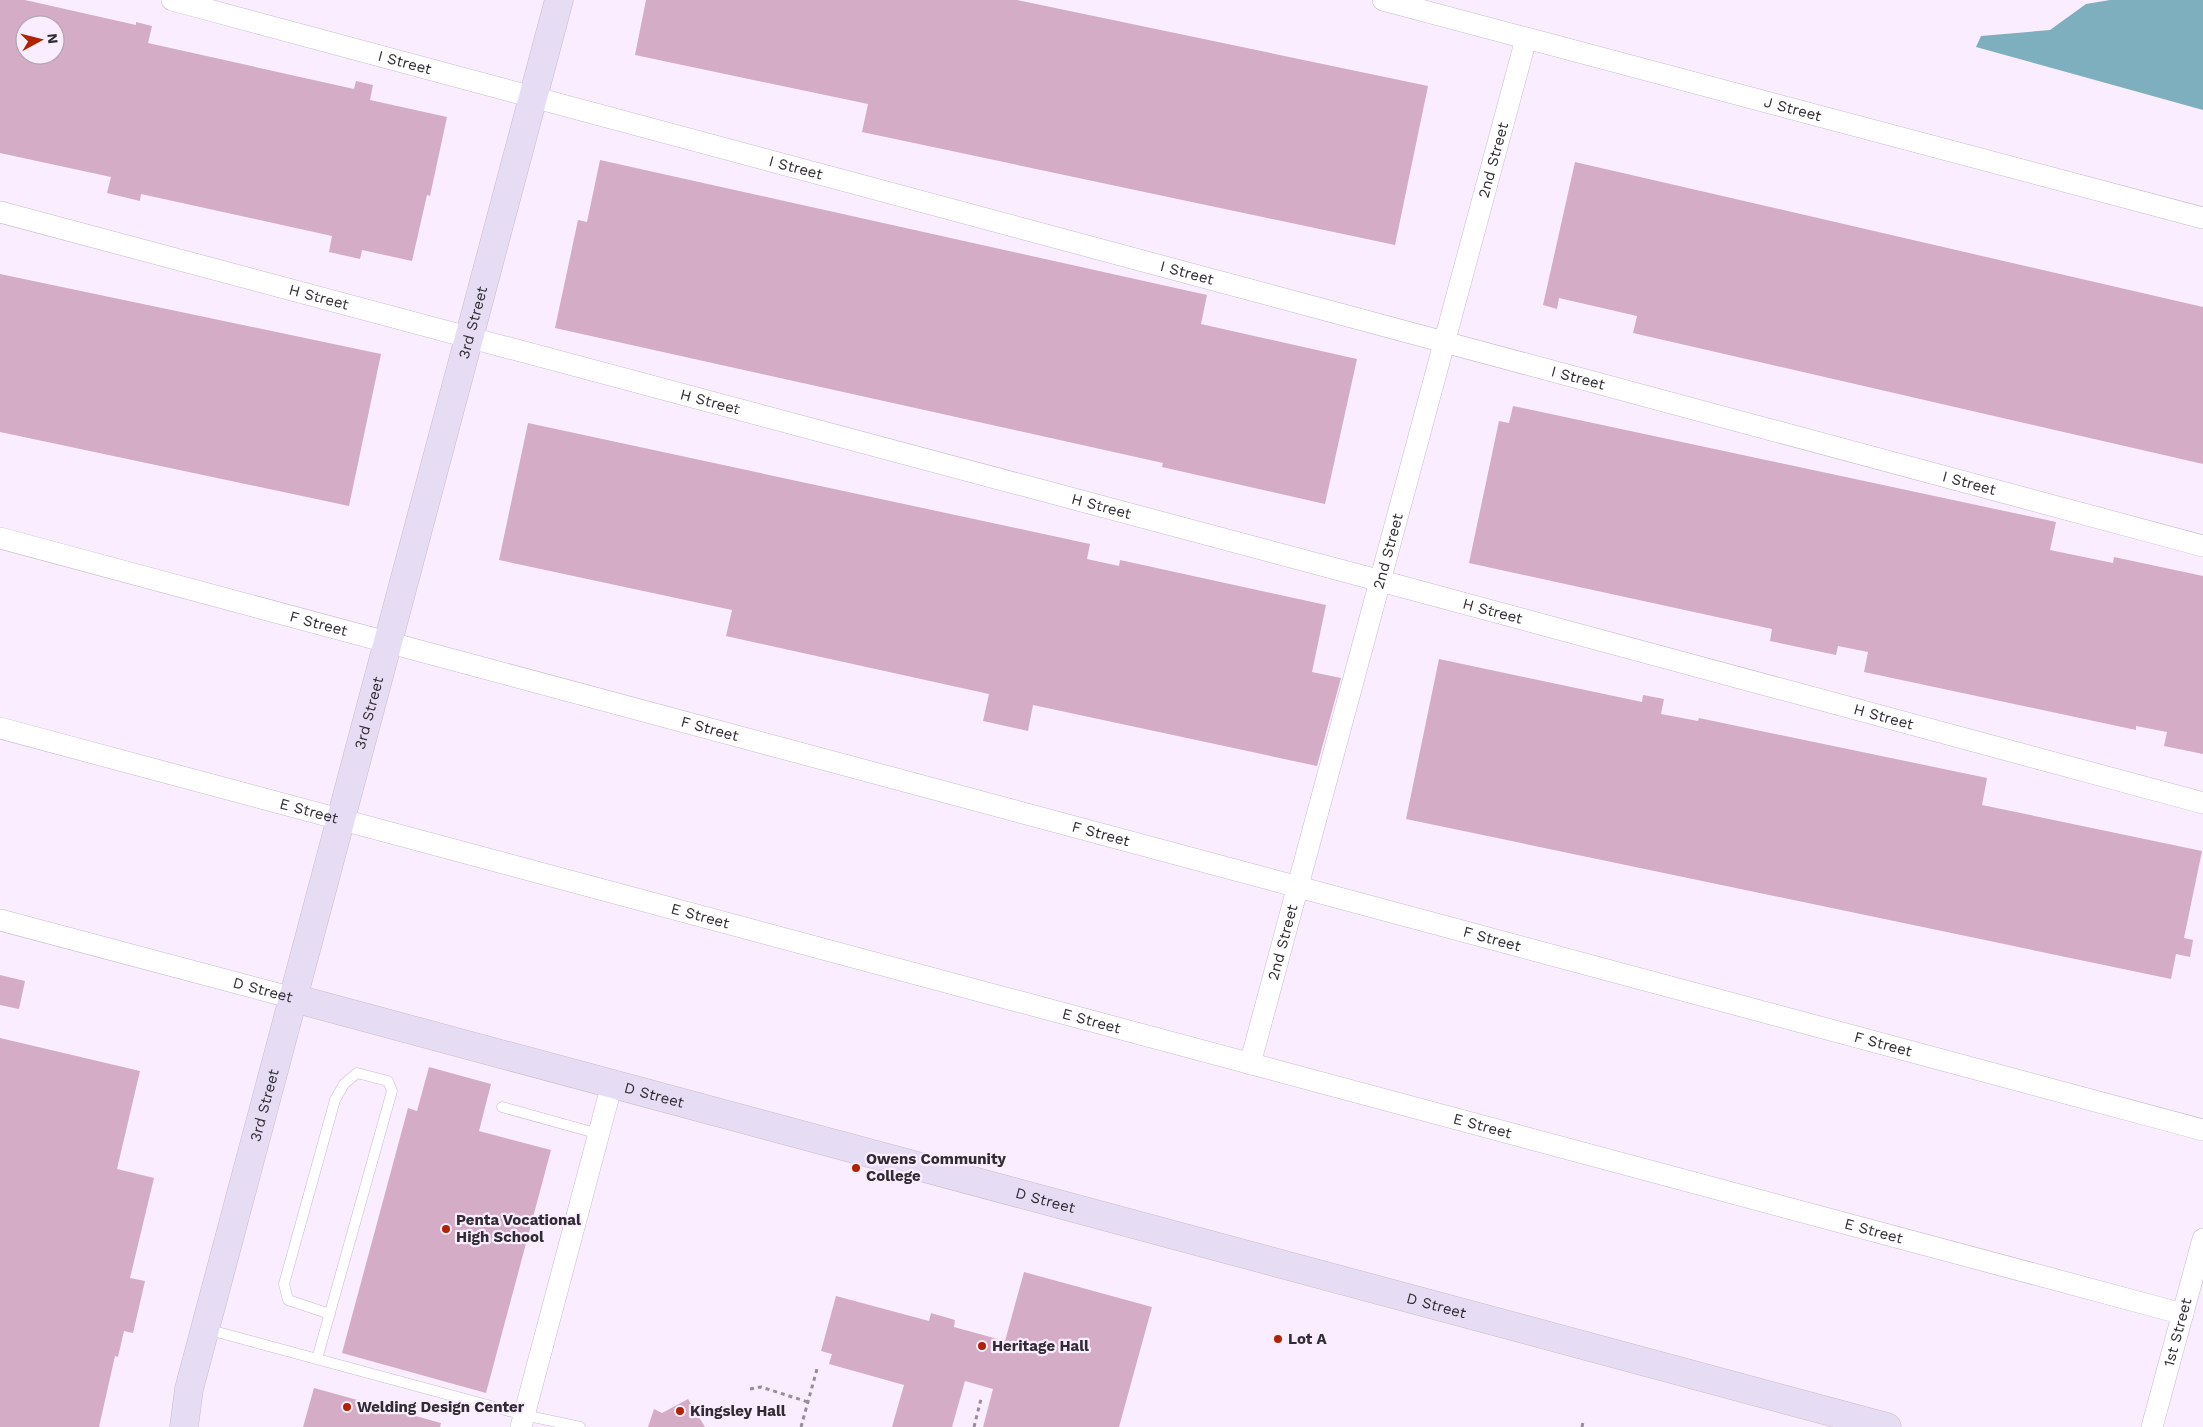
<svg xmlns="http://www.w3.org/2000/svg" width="2203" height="1427" viewBox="0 0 2203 1427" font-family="'Work Sans',sans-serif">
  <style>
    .water { fill: #7dafbf }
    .building { fill: #d5acc5; fill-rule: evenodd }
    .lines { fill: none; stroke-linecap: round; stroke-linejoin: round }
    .lane-casing { stroke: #c7bbcc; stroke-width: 11 }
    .street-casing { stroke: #c7bbcc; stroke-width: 22 }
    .secondary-casing { stroke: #c7bbcc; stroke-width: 29 }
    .path { stroke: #968d99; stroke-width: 3; stroke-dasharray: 4 4; stroke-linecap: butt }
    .lane { stroke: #fff; stroke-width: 10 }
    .street { stroke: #fff; stroke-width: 21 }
    .secondary { stroke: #e6ddf5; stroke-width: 28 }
    .poi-dot { fill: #af2301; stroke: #faedff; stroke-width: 2 }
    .labels { text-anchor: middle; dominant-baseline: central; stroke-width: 4.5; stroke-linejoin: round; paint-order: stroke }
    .street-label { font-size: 15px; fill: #312c33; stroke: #faedff }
    .poi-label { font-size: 15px; font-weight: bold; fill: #312c33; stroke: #faedff; text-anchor: start }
  </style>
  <rect width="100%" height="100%" fill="#faedff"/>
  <path class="water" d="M2110,0H2203V110L1976,47L1981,36L2050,30L2086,4Z"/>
  <path class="building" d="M0,0H25L136,25V22L152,26L148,43L354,89L356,81L373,85L370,100L447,117L430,196L427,195L412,261L362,250L360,259L329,252L332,236L141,194L140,201L107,193L111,177L0,153ZM25,25H55V55H25Z
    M646,0H1017L1428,86L1395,245L862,132L868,104L635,55Z
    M600,160L1207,295L1201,324L1357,359L1325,504L1162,467L1163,463L555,328L578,220L587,222Z
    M1575,162L2203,307V464L1633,333L1637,316L1559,298L1557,309L1543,305Z
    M0,274L381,354L349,506L0,432Z
    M1513,406L2056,522L2050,550L2113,563L2114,557L2203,576V754L2164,746L2167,732L2136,726V730L1864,672L1868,652L1838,646L1836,655L1770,641L1772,629L1469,563L1499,421L1509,423Z
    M528,423L1090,544L1087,559L1119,566L1120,560L1326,605L1312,672L1341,678L1317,766L1033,705L1028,731L983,721L989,694L726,636L732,610L499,560Z
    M1439,659L1642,702L1643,695L1664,699L1661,714L1698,721L1699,718L1987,778L1982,805L2202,851L2184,938L2193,940L2190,957L2176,954L2171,979L1406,819Z
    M0,975L25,981L19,1009L0,1005Z
    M0,1038L140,1071L117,1169L154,1178L130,1278L145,1281L133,1333L124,1331L118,1357L115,1356L99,1427H0Z
    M429,1067L491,1084L479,1131L551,1150L486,1393L342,1353L408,1108L417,1111Z
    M1024,1272L1152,1307L1119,1427H983L993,1389L965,1381L952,1427H892L904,1385L829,1364L832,1354L821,1351L836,1296L929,1321L931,1313L955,1320L954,1327L1005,1341Z
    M314,1388L441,1423L440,1427H303Z
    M688,1399L705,1427H648L654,1409L662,1413Z"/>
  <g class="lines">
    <defs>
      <path id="lane" d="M502,1107L599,1134
        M206,1329L524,1415L580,1427
        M317,1359L392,1091L388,1081L357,1073L344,1084L335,1100L284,1284L288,1300L330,1314"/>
      <g id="street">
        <path id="s1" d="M172,0L2203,546"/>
        <path id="s2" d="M1383,0L2203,218"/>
        <path id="s3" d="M0,212L1381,581L2203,803"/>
        <path id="s4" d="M0,538L2203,1130"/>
        <path id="s5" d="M0,728L2183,1314"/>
        <path id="s6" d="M0,920L293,998"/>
        <path id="s7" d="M1250,1064L1526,39"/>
        <path d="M521,1427L612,1084"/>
        <path id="s8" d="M2152,1427L2203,1239"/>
      </g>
      <g id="secondary">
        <path id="s9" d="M293,998L1887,1427"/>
        <path id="s10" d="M184,1427L189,1389L559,0"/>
      </g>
    </defs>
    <use href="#lane" class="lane-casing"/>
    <use href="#street" class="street-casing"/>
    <use href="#secondary" class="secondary-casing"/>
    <path class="path" d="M750,1389L761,1387L808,1402
      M801,1427L817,1369
      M974,1427L981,1399
      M1582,1427L1583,1422"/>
    <use href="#lane" class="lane"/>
    <use href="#street" class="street"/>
    <use href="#secondary" class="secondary"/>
  </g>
  <g class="poi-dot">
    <circle cx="856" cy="1168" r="5"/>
    <circle cx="446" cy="1229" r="5"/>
    <circle cx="1278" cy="1339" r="5"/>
    <circle cx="982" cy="1346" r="5"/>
    <circle cx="347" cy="1407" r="5"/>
    <circle cx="680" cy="1411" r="5"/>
  </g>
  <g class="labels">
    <g class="street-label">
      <text stroke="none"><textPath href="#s1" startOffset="241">I Street</textPath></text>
      <text stroke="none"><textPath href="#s2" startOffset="424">J Street</textPath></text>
      <text stroke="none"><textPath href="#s7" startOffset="936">2nd Street</textPath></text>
      <text stroke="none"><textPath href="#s1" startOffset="646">I Street</textPath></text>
      <text stroke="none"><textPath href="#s1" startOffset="1051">I Street</textPath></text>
      <text stroke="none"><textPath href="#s3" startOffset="330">H Street</textPath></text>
      <text stroke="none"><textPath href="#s10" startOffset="1142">3rd Street</textPath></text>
      <text stroke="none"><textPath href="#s1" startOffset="1456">I Street</textPath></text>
      <text stroke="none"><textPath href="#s3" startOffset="735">H Street</textPath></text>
      <text stroke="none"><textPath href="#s1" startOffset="1861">I Street</textPath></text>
      <text stroke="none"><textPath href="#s3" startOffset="1140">H Street</textPath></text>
      <text stroke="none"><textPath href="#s7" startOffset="531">2nd Street</textPath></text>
      <text stroke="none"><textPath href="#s3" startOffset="1545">H Street</textPath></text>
      <text stroke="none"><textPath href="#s4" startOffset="330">F Street</textPath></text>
      <text stroke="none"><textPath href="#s10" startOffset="738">3rd Street</textPath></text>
      <text stroke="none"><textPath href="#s3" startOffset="1950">H Street</textPath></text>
      <text stroke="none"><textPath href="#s4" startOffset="735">F Street</textPath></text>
      <text stroke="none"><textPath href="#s5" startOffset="320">E Street</textPath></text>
      <text stroke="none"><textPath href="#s4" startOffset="1140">F Street</textPath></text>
      <text stroke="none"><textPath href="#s5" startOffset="725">E Street</textPath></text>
      <text stroke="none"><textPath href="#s4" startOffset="1545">F Street</textPath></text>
      <text stroke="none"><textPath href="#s7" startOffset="126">2nd Street</textPath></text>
      <text stroke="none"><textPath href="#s6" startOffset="272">D Street</textPath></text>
      <text stroke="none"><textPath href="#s5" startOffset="1130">E Street</textPath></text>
      <text stroke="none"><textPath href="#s4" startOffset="1950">F Street</textPath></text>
      <text stroke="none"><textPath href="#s9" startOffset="374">D Street</textPath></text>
      <text stroke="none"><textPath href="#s10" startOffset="332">3rd Street</textPath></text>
      <text stroke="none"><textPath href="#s5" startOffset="1535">E Street</textPath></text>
      <text stroke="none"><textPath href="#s9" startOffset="779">D Street</textPath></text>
      <text stroke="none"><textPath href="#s5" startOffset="1940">E Street</textPath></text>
      <text stroke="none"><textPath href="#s9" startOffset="1184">D Street</textPath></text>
      <text stroke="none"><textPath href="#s8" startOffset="98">1st Street</textPath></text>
    </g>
    <g class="poi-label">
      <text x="866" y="1159">Owens Community<tspan x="866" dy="17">College</tspan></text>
      <text x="456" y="1220">Penta Vocational<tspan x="456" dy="17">High School</tspan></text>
      <text x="1288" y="1339">Lot A</text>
      <text x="992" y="1346">Heritage Hall</text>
      <text x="357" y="1407">Welding Design Center</text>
      <text x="690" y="1411">Kingsley Hall</text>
    </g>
  </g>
  <g transform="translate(40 40) rotate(83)"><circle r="24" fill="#faedff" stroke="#aaa0ad"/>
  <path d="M0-4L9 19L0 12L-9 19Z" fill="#af2301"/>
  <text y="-8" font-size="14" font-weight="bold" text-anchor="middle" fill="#312c33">N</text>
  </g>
</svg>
